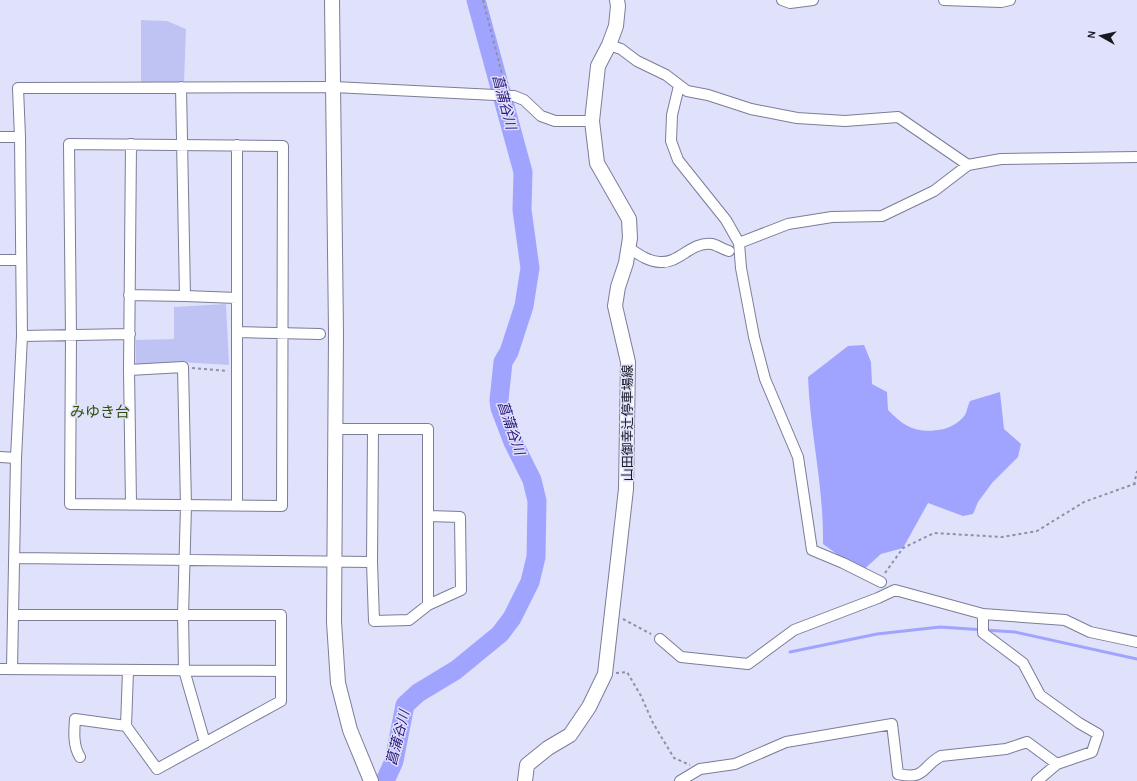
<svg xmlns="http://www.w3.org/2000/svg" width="1137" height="781" viewBox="0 0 1137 781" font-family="Karla,'Noto Sans JP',sans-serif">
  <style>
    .green { fill: #bfc3f4 }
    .water { fill: #a1a4ff }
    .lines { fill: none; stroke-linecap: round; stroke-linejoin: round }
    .stream { stroke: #a1a4ff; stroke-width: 3 }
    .river { stroke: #a1a4ff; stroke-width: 19 }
    .street-casing { stroke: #7b7d99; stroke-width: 12 }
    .secondary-casing { stroke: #7b7d99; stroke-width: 16 }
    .path { stroke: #8f90a3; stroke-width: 2; stroke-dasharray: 3 3; stroke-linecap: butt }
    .street { stroke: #fff; stroke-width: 10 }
    .secondary { stroke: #fff; stroke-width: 14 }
    .labels { text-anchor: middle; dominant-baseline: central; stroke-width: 3; stroke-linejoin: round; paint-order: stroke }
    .street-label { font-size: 13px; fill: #181823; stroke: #e0e2fb }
    .water-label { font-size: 14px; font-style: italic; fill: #2b157d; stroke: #e0e2fb }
    .quarter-label { font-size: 15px; fill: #314f0a; stroke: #e0e2fb }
  </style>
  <rect width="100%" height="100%" fill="#e0e2fb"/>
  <path class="green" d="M141,20L167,21L186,29L184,82H141Z
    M226,304L229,365L179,362L136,364V340L174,339V307Z"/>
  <path class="water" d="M864,345L871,362L872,384L887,392L888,410C906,429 919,434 944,429C951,427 960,422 965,415C967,411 968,405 970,401L1000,392L1004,429L1021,444L1018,457L992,483L978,502L973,514L963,516L928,503L903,548L881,554L861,572L823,544C824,487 810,433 808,377L848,346Z"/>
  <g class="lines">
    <path class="stream" d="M790,652L877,634L940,627L1015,632L1137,659"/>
    <path class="river" d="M385,781L394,761L405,705L418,693L456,670L500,634L512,618L530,582L536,557L537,501L532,480L513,442L500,408L499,400L503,362L509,352L524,306L530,268L522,210L523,172L476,0"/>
    <defs>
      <path id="street" d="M782,0L790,3L813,0
        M944,0L1001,2L1010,0
        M609,45L621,49L637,61L666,75L687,91L708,95L751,109L797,118L845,121L898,117L968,165
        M679,86L672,115L671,141L678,160L726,220L739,243L741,268L754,337L765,379L798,457L812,550L843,563L881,582
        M0,137H20
        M69,144L283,146L282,506L70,504L71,336Z
        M131,144L129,370L131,504
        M739,243L788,224L807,221L832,217L882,216L934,191L968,165L1001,159L1137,157
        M629,248C638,254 649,262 660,262C679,264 691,241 712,244C717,245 722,249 729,251
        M0,260H21
        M129,295L185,296L181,87
        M185,296L237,298
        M237,332L320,334
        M22,336L130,334
        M129,370L183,367L186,506L183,616L184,670L205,743
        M335,429H428V605
        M373,430L372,562L374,621L409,620L428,605L461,590L460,517L429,516
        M0,457L16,458
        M237,505V145
        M15,558L372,562
        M983,614V633L1023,663L1040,695L1079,723L1098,734L1092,752L1057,764L1037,781
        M13,615H281V701L157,769L126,726L128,671
        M660,639L681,657L748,664L794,630L878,598L895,590L983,614L1065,620L1090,632L1137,642
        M0,669L281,671
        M12,669L16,458L22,336L20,137L18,88L334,87L514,96L524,100L541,116L555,121H592
        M80,757C73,746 74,732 75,719L126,726
        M680,781L700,769L735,764L786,742L892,724L898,774C926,780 921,767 941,756L1006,749L1027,742L1057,764"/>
      <path id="secondary" d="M332,0L336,333L334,622L338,683L350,730L371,781
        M525,781L527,765L548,748L570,735L589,707L605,674L626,489L628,362L615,306L618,287L626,263L630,238L629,219L597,163L592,121L598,66L609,45L616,26L618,6L617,0"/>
    </defs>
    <use href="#street" class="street-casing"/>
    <use href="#secondary" class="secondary-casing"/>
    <path class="path" d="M483,0L505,86
      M192,368L228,371
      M1134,485L1137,471
      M885,573L903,548L934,533L1002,537L1037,531L1084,502L1137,483
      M623,619L651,634
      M616,673L627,672L641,696L653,723L674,758L690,765"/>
    <use href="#street" class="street"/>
    <use href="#secondary" class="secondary"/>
  </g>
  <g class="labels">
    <g class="street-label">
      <text transform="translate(627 423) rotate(-90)">山田御幸辻停車場線</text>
    </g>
    <g class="water-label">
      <text transform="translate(504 102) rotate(75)">菖蒲谷川</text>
      <text transform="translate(511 428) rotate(71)">菖蒲谷川</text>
      <text transform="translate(398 738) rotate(-76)">菖蒲谷川</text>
    </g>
    <g class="quarter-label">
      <text x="100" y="412">みゆき台</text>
    </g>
  </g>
  <g transform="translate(1101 36) rotate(278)" stroke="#e0e2fb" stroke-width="3" paint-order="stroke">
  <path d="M0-3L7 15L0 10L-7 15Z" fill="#181823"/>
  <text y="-6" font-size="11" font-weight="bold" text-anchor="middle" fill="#181823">N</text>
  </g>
</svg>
